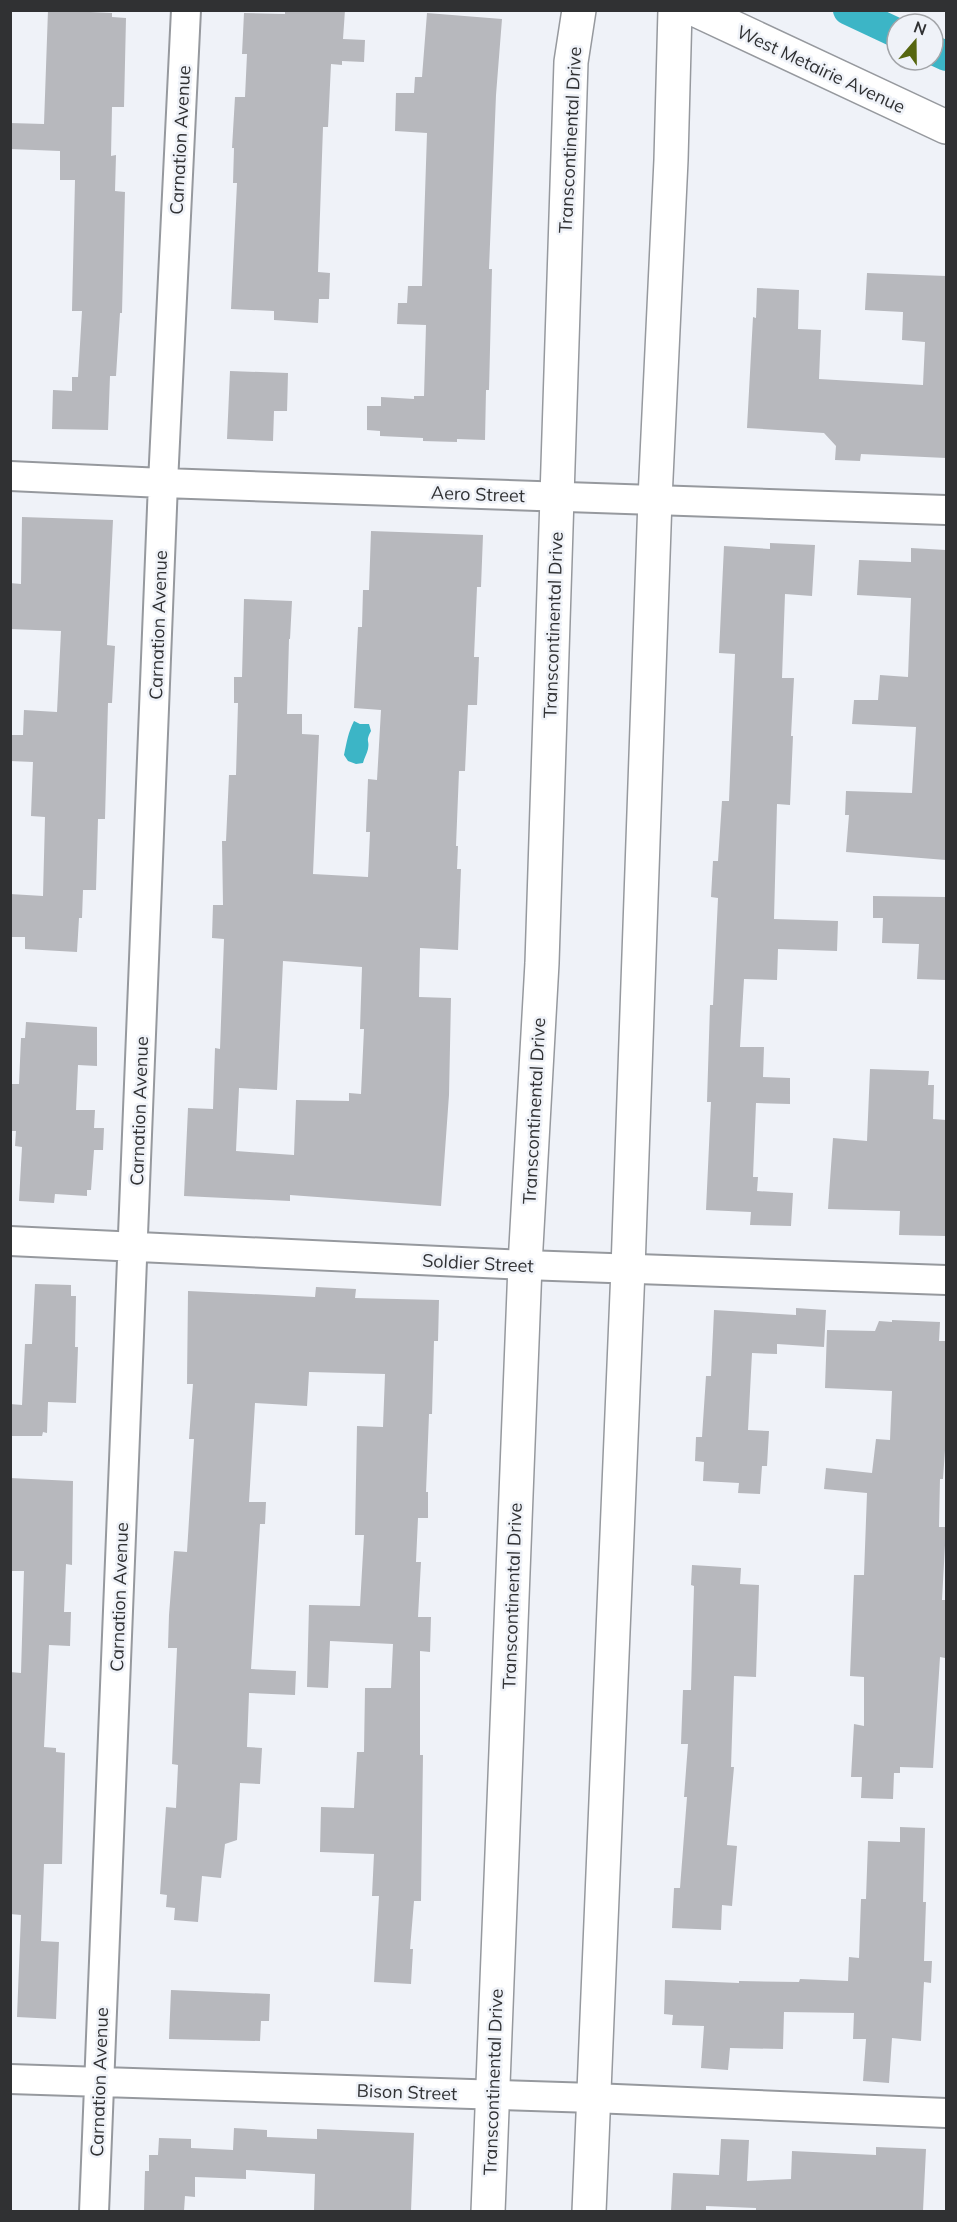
<svg xmlns="http://www.w3.org/2000/svg" width="957" height="2222" viewBox="0 0 957 2222" font-family="Mulish,sans-serif">
  <style>
    .water { fill: #3cb5c6 }
    .lines { fill: none; stroke-linecap: round; stroke-linejoin: round }
    .canal { stroke: #3cb5c6; stroke-width: 30 }
    .building { fill: #b7b8bd; fill-rule: evenodd }
    .street-casing { stroke: #96999e; stroke-width: 32 }
    .secondary-casing { stroke: #96999e; stroke-width: 36 }
    .street { stroke: #fff; stroke-width: 28 }
    .secondary { stroke: #fff; stroke-width: 33 }
    .labels { text-anchor: middle; dominant-baseline: central; stroke-width: 5; stroke-linejoin: round; paint-order: stroke }
    .street-label { font-size: 18px; fill: #303133; stroke: #eff2f8 }
  </style>
  <rect width="100%" height="100%" fill="#eff2f8"/>
  <path class="water" d="M354,721L360,724H369L371,731C365,742 370,740 368,749C367,754 364,758 363,763L356,764L348,761L344,755C347,741 348,733 354,721Z"/>
  <g class="lines">
    <path class="canal" d="M848,10L897,33
      M933,50L946,56"/>
  </g>
  <path class="building" d="M48,10L112,13V17L126,18L124,107H112L111,156L116,155L115,191L125,192L122,313H120L116,376H110L108,430L52,429L53,390L72,391V377H78L82,311H72L75,180H60V151L10,149V123L44,124Z
    M285,10H345L343,39L365,40L364,62L342,61V65L331,64L328,127H323L318,272L330,273L329,299H319L318,323L274,320V311L231,309L237,183H233L234,148H232L235,97H245L247,54H242L244,13L285,14Z
    M427,13L502,19L496,95L489,269H492L489,390H486L485,440L457,439V442L423,441V438L380,436V431L367,430V406H381V397L414,399V396H424L426,325L397,324L398,303H407L408,286H422L427,133L395,131L396,93H414L415,77H422Z
    M867,273L946,276V458L861,454L860,461L835,460L836,446L824,433L747,428L753,317L756,318L757,288L799,290L798,329L821,330L819,379L923,385L925,342L902,340L903,312L865,310Z
    M230,371L288,373L287,411H274L273,441L227,439Z
    M22,517L113,520L107,645L115,646L112,703H108L105,819H98L96,890H83L82,918H79L77,952L25,949V937H10V894L43,896L45,817L31,816L33,762L10,761V735H23L24,710L57,712L61,631L10,629V583L21,584Z
    M371,531L483,535L481,587H477L474,657H479L477,705H468L465,771H459L456,846H458L457,869H461L458,950L420,948L419,997L451,998L449,1095L441,1206L290,1195V1201L184,1196L188,1108L213,1109L215,1048L220,1049L224,939L212,938L213,905H223L222,841H226L229,775H236L238,703H234V677H242L244,599L292,601L290,639H289L287,714H302V734L319,735L313,874L368,877L370,832H366L368,779L377,780L381,710L354,708L358,627H362L363,590H369ZM283,961L362,967L360,1029H364L361,1094L349,1093V1101L296,1100L294,1155L236,1151L239,1088L277,1090Z
    M770,543L815,545L812,596L785,594L782,678H794L791,736H793L790,805L777,804L774,919L838,921L837,951L778,949L777,980L744,979L740,1047H764L763,1077L790,1078V1104L756,1103L753,1177H758L757,1191L793,1193L791,1226L750,1225L751,1212L706,1210L711,1102H707L710,1005H713L718,898L711,897L713,861H718L722,801H729L735,654L719,653L724,546L770,549Z
    M911,548L946,550V860L846,852L849,815H845L846,791L912,793L916,727L852,724L854,700H878L880,675L908,677L911,598L857,595L859,560L911,562Z
    M873,896L946,897V980L917,979L919,944L882,943L883,918H873Z
    M26,1022L97,1027V1066L78,1065L76,1110H95L94,1128H104L103,1150H94L91,1190H87V1196L55,1194L54,1203L19,1201L22,1147L15,1146L16,1131H10V1084H19L21,1038H25Z
    M870,1069L929,1071L928,1085H934L933,1119L946,1120V1236L899,1235L900,1211L828,1209L833,1138L867,1141Z
    M35,1284L71,1285V1296H76L75,1347H78L76,1403L48,1402L47,1433L43,1432L42,1436H10V1404L22,1405L25,1344H32Z
    M316,1287L356,1289L355,1298L439,1300L438,1341H434L432,1414H429L426,1492H428V1518H418L416,1562H421L418,1617H431L430,1652L420,1651V1755H423L421,1901H414L410,1949H413L411,1984L374,1982L379,1896H372L374,1854L320,1852L321,1807L354,1808L357,1752H364L365,1688H391L393,1644L330,1641L328,1688L307,1687L309,1605L360,1606L364,1535H355L357,1426L383,1427L385,1374L309,1372L307,1406L255,1403L249,1502H266L265,1524H260L251,1669L296,1671L295,1695L249,1693L247,1747L262,1748L260,1784L240,1783L237,1840L225,1844L221,1878L202,1876L198,1922L174,1920L175,1908L166,1907L167,1895L160,1894L166,1807L176,1808L178,1765L172,1764L177,1648H168L169,1615L174,1551L187,1552L194,1439H189L193,1384H187L188,1291L315,1297Z
    M796,1308L826,1310L824,1347L777,1344V1354L752,1353L748,1430L769,1431L767,1466H762L760,1494L738,1493L739,1483L703,1481L704,1462L695,1461L696,1437H702L706,1376H711L714,1310L796,1315Z
    M892,1320L940,1322L939,1341H946V1436L943,1479H940L939,1527H946L942,1600H946V1615L945,1658L940,1657L933,1768L900,1767V1773H894L893,1799L861,1798L862,1777H851L854,1724L864,1726V1677L850,1676L854,1575H864L867,1493L824,1489L826,1468L872,1473L876,1439L890,1440L892,1391L825,1388L827,1330L875,1331L879,1321L892,1322Z
    M10,1478L73,1481L72,1565L66,1564L64,1612H71L70,1646L49,1645L44,1747L56,1748V1752L65,1753L62,1864H44L41,1941L59,1942L56,2019L17,2017L21,1915L10,1914V1672L21,1673L24,1571H10Z
    M692,1565L741,1568L740,1584L759,1585L756,1677L734,1676L731,1767H734L727,1845L737,1846L732,1906L722,1905L721,1930L672,1928L674,1888H680L687,1797H684L688,1744H681L683,1690H691L694,1586L691,1585Z
    M900,1827L925,1828L923,1902H926L924,1961H932L931,1983L924,1982L921,2041L892,2038L889,2083L863,2081L866,2039H853L854,2013L784,2012L783,2049L730,2048L728,2070L701,2068L704,2026L672,2025L673,2015L664,2014L665,1980L739,1983V1981L799,1982L800,1979L848,1981L849,1957L859,1958L861,1899H866L868,1841L900,1842Z
    M171,1990L270,1994L269,2021H261L260,2041L169,2039Z
    M234,2128L267,2130V2137L317,2139V2129L414,2133L411,2211H314L315,2174L246,2170V2179L195,2177V2197L185,2196L184,2211H144L145,2171H149V2155H158L159,2138L191,2139V2148L233,2150Z
    M721,2139L749,2140L747,2181L791,2179L792,2151L876,2155V2147L926,2149L923,2211H756V2208L706,2206V2211H671L673,2173L719,2175Z"/>
  <g class="lines">
    <defs>
      <path id="street" d="M10,476L163,483L946,510
        M10,1241L525,1265L946,1280
        M10,2079L593,2098L946,2113
        M94,2212L163,483L186,10"/>
      <path id="secondary" d="M696,10L946,127
        M488,2212L525,1265L542,963L571,62L579,10
        M589,2212L628,1269L655,499L671,160L675,10"/>
    </defs>
    <use href="#street" class="street-casing"/>
    <use href="#secondary" class="secondary-casing"/>
    <use href="#street" class="street"/>
    <use href="#secondary" class="secondary"/>
  </g>
  <g class="labels">
    <g class="street-label">
      <text transform="translate(821 69) rotate(25)">West Metairie Avenue</text>
      <text transform="translate(180 140) rotate(-87)">Carnation Avenue</text>
      <text transform="translate(570 140) rotate(-87)">Transcontinental Drive</text>
      <text transform="translate(478 494) rotate(2)">Aero Street</text>
      <text transform="translate(158 625) rotate(-88)">Carnation Avenue</text>
      <text transform="translate(553 625) rotate(-88)">Transcontinental Drive</text>
      <text transform="translate(139 1111) rotate(-88)">Carnation Avenue</text>
      <text transform="translate(534 1111) rotate(-87)">Transcontinental Drive</text>
      <text transform="translate(478 1263) rotate(3)">Soldier Street</text>
      <text transform="translate(512 1596) rotate(-88)">Transcontinental Drive</text>
      <text transform="translate(119 1597) rotate(-88)">Carnation Avenue</text>
      <text transform="translate(99 2082) rotate(-88)">Carnation Avenue</text>
      <text transform="translate(493 2082) rotate(-88)">Transcontinental Drive</text>
      <text transform="translate(407 2092) rotate(2)">Bison Street</text>
    </g>
  </g>
  <rect width="957" height="2222" fill="none" stroke="#303133" stroke-width="24"/>
  <g transform="translate(915 42) rotate(20)"><circle r="28" fill="#eff2f8" stroke="#a3a5a9" stroke-width="1.5"/>
  <path d="M0-4.5L10 22L0 15L-10 22Z" fill="#56660f"/>
  <text y="-9" font-size="16" font-weight="bold" text-anchor="middle" fill="#303133">N</text>
  </g>
</svg>
